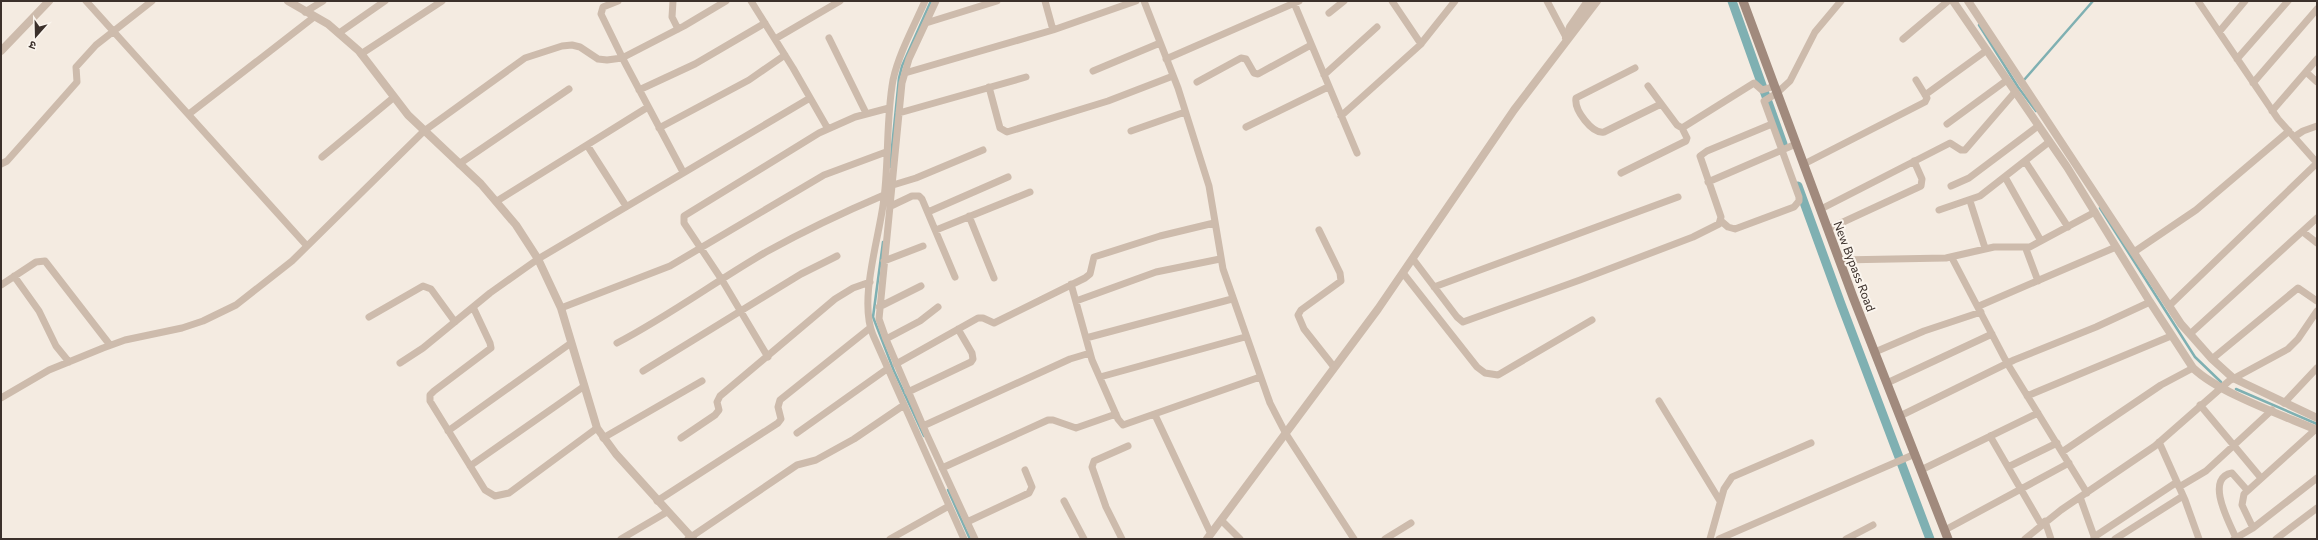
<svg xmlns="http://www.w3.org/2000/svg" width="2318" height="540" viewBox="0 0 2318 540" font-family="Commissioner,'Noto Sans Devanagari',sans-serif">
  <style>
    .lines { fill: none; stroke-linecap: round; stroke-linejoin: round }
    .stream { stroke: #7fb0b2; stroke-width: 2.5 }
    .canal { stroke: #7fb0b2; stroke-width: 9 }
    .minor { stroke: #cdbbac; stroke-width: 7 }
    .tertiary { stroke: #cdbbac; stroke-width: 8 }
    .secondary { stroke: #a18a7d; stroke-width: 9 }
    .labels { text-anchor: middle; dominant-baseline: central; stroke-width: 4; stroke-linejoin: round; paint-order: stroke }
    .street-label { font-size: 12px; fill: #3b302b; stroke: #fbf5ee }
  </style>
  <rect width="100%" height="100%" fill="#f4ebe1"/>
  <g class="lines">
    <path class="stream" d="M1979,25L2018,87L2036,111
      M2024,80L2093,1
      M890,167L899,78L902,66L931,1
      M2100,208L2195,357L2221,382
      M883,242L873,317L894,371L924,436
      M2236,389L2317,424
      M948,490L970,539"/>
    <path class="canal" d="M1732,1L1783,144
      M1798,186L1841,304L1930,539"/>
    <path class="minor" d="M86,1L307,246
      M618,1L603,7L601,14L624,61L683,172
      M673,1L672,17L678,29
      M751,1L793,68L828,129
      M925,1C914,26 899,53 893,80C886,119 889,158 884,198C880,236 858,299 873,335L964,539
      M936,1L909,59L902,83L879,319L886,339L927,435L975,539
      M1045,1L1053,30
      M1144,1L1178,88L1209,186L1223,269L1270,403L1286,434L1354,539
      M1392,1L1421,44
      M1547,1L1566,37
      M2198,1L2278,119L2317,163
      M1294,3L1357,153
      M305,12L323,1
      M1329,13L1344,1
      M926,23L997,1
      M2219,32L2245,1
      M339,33L385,1
      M829,38L866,113
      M775,39L840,1
      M1903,39L1948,1
      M361,54L442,1
      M1166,59L1299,1
      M2237,59L2288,1
      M1635,68L1576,98C1574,110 1592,134 1604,132L1661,104
      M1093,71L1160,43
      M2306,72L2317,82
      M905,73L1053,30L1136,1
      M1324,75L1377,27
      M1197,82L1241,58L1246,59L1254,73L1258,74L1311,45
      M2253,83L2317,9
      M1648,86L1677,125L1682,128L1754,83L1762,90L1775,86
      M989,87L1000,128L1007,132L1108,101L1173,76
      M639,90L695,64L765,23
      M1925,95L1987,50
      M2272,111L2317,59
      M899,113L1026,77
      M189,114L314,17
      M1341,116L1420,45L1455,1
      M1947,124L2007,80
      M1246,127L1328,87
      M659,128L749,80L785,55
      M1131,131L1185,112
      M2294,137L2303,131L2317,126
      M587,145L626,206
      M322,157L393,98
      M2025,161L2068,227
      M1,164L7,161L77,82L76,67L96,45L152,1
      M459,164L569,89
      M1804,164L1925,102L1927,98L1916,80
      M1621,173L1686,141L1687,138L1682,128
      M2005,177L2041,241
      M1708,182L1796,144
      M893,185L916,178L983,150
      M1951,186L1969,178L2038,126
      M497,201L648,107
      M1970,201L1985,248
      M891,206L912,196H919L922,199L955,277
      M1821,209L1950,143L1961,150H1965L2015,92
      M1939,210L1980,196L2049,142
      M928,212L1008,177
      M969,216L994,278
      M1721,221L1728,227L1735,229L1794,207L1799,201V197L1764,101L1777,93L1790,81L1815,32L1841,1
      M1828,229L1921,186L1922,179L1914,161
      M936,230L1030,192
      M1319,230L1340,273L1341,281L1301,310L1298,315L1304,329L1334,367
      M2303,232L2317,243
      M2134,252L2196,210L2289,131
      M1952,258L2007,363L2087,493
      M1413,259L1457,317L1463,322L1580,280L1693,237L1719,224L1721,217L1700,156L1707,151L1772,124
      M1840,260L1946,258L1994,247H2028
      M884,261L923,246
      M1403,273L1477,367L1485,373L1498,375L1592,320
      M14,276L39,311L56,346L69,362
      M2038,281L2026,249L2095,212
      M1071,284L1092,360L1118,419L1123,425L1260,377
      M1,285L36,262L45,261L110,345
      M1434,287L1678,197
      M1076,301L1156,272L1220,259
      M1979,306L2116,247
      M2169,306L2317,163
      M473,307L490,343L491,348L434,391L430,395V401L485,490L495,496L509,493L597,428
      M879,307L921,286
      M561,308L670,266L824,175L886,152
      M369,317L423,286L431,289L455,322
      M2190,334L2317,218
      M1086,338L1232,299
      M886,339L920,321L938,307
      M617,343C669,316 716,281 766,252C804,231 844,212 884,195
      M1875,352L1924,331L1981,312
      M768,357L722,280L684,223V216L819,133L855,117L889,108
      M2212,359L2298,288L2317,301
      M400,363L423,348L490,293L538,259L810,98
      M896,364L978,318H983L994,323L1085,278L1090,274L1094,257L1160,236L1214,223
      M643,371L801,274L837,256
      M1100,377L1245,337
      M1887,383L1992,334
      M908,392L971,362L973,359L972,353L958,329
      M2027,396L2171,336
      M1,398L49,370L103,348L125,340L182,328L203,321L236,305L292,261L424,131L525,58L562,46L572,45L580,47L598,59L607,60L622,58L684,26L726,1
      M1659,401L1720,501
      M2284,403L2317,368
      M2200,405L2261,478
      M1155,415L1211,534
      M1900,416L2014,360L2096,327L2150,302
      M923,426L1070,359L1090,353
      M448,431L571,343
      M797,433L887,369
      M1990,436L2041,524
      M603,438L702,381
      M681,438L715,415L719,410L717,402L720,396L835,299L853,288L870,282
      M2159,442L2185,500L2199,539
      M2062,452L2161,385L2193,368
      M470,466L583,387
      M2008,467L2057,443
      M942,468L1048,420H1053L1076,428L1116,414
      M1921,470L2038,413
      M2179,487L2206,471L2272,410
      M2080,497L2095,539
      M657,501L778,423L781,419L778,407L780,400L870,328
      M1064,501L1084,539
      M1222,521L1240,539
      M2045,521L2051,539
      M967,522L1029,493L1032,487L1025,470
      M2253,528L2242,505L2244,494L2315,430
      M1945,530L2069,463
      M2094,537L2177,482
      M2236,538C2230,524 2204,478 2232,473L2247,490
      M621,539L667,512
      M688,539L797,465L816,460L854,439L904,405
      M890,539L949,506
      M1122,539L1106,507L1092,467L1094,461L1128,446
      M1385,539L1411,523
      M1710,539L1724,489L1732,477L1811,443
      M1719,539L1915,454
      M1846,539L1873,525
      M2025,539L2061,510L2155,446L2229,381L2288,349L2298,339L2317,311
      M2115,539L2183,496
      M2234,539L2253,528L2317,478
      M2276,539L2317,508"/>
    <path class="tertiary" d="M288,1L328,24L359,51L408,115L481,184L516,225L538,259L561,308L597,428L616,454L693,539
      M1953,1L2067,167L2150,302L2193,368C2219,393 2282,415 2317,430
      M1968,1L2181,324L2212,359L2233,378L2317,418
      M1566,38L1570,27L1588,1
      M1,51L49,1
      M1207,539L1378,309L1514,110L1597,1"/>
    <path class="secondary" d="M1743,1L1853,297L1948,539"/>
  </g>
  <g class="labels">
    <g class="street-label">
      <text transform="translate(1855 266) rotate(69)">New Bypass Road</text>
    </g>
  </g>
  <rect width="2318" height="540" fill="none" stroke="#3b302b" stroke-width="4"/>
  <g transform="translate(36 36) rotate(200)" stroke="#fbf5ee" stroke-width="3" paint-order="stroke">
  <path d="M0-3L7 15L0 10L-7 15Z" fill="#3b302b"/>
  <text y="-6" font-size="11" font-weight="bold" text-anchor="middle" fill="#3b302b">उ</text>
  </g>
</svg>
